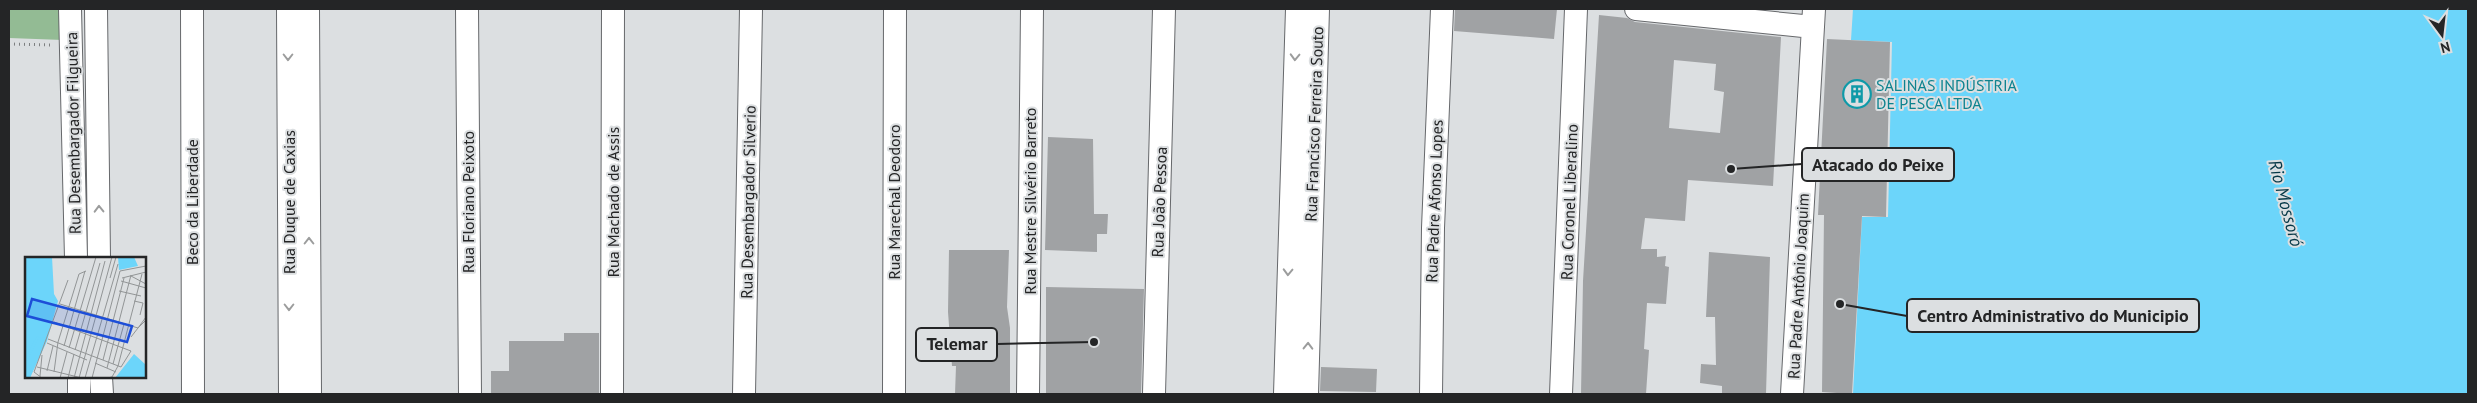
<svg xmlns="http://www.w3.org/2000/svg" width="2477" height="403" viewBox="0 0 2477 403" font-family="'PT Sans',sans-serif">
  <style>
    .green { fill: #93bb94 }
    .water { fill: #6cd5fa }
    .building { fill: #a0a2a4; fill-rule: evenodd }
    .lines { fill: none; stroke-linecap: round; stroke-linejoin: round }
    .minor-casing { stroke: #66686b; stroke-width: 24 }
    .path { stroke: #7d7f80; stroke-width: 3; stroke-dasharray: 1 4; stroke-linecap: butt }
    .minor { stroke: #fff; stroke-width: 22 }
    .oneway { stroke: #9c9d9d }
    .labels { text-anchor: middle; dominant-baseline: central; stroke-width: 4; stroke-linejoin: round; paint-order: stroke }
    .culture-label { font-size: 16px; fill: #0d838f; stroke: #dcdfe1; text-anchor: start }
    .street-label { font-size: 16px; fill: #242526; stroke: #dcdfe1 }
    .water-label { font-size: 18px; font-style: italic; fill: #053847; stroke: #dcdfe1 }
    .inset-river { fill: none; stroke: #6cd5fa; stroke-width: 2.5 }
    .inset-road { fill: none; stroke: #929596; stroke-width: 1 }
    .view { fill: #1d4ed8; fill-opacity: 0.15; stroke: #1d4ed8; stroke-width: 2.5 }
    .inset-edge { fill: none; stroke: #242526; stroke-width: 2.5 }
    .leader { fill: none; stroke: #242526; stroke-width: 2 }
    .callout-dot { fill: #242526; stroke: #dcdfe1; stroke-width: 2 }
    .callout { fill: #dcdfe1; stroke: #242526; stroke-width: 2 }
    .callout-label { font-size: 18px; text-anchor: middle; font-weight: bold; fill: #242526 }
  </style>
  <rect width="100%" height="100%" fill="#dcdfe1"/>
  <path class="green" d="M9,9H63V40L9,38Z"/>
  <path class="water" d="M1853,9H2468V394H1853L1862,217H1888L1892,42L1851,40Z"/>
  <path class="building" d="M1455,9H1557L1554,39L1454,31Z
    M1599,15L1627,18L1635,22L1781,37L1773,186L1688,180L1685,221L1645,218L1641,249H1657V257L1666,256L1665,266L1669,267L1666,304L1647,303L1644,349L1649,350L1646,394H1581L1583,281ZM1674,60L1716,64L1714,90L1724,92L1720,133L1669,128Z
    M1827,39L1890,42L1886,217L1862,216L1852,394L1822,392L1824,215H1818Z
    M1048,137L1093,139L1094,214H1108L1107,234H1097V252L1045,250Z
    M949,250H1009L1007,307L1010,328V394H955L956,366H952L948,312Z
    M1709,252L1770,257L1766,394H1722V386L1700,383L1701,364L1716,365L1715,317H1706Z
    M1046,287L1144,289L1141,394H1046Z
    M564,333H599V394H491V371H509V341H564Z
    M1321,367L1377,369L1376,392L1320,391Z"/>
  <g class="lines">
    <defs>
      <path id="minor" d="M70,9L76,258
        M96,9L99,258
        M192,9L193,394
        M288,9L290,394
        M308,9L310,394
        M467,9L470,394
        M1636,9L1813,27
        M79,377V394
        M101,377L102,394
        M612,394L613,9
        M744,394L751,9
        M894,394L895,9
        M1028,394L1032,9
        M1154,394L1164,9
        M1285,394L1297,9
        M1307,394L1318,9
        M1431,394L1433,228L1442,9
        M1561,394L1576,9
        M1792,394L1814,9"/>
    </defs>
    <use href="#minor" class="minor-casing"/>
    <path class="path" d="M9,44L51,45"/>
    <use href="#minor" class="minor"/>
  </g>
  <defs><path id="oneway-chevron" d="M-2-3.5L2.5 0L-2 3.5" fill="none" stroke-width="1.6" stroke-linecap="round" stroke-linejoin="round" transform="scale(1.25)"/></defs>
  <g class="oneway">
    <use href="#oneway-chevron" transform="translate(288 57) rotate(90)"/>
    <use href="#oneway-chevron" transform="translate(1295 57) rotate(92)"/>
    <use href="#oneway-chevron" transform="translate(99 209) rotate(-91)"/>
    <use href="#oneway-chevron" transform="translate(309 241) rotate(-90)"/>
    <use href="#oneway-chevron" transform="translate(1288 272) rotate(92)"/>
    <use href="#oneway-chevron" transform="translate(289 307) rotate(90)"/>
    <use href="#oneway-chevron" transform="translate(1308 346) rotate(-89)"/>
  </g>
  <defs>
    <symbol id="building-ring" viewBox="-11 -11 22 22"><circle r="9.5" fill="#dcdfe1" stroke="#0f9aa8" stroke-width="1.5"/><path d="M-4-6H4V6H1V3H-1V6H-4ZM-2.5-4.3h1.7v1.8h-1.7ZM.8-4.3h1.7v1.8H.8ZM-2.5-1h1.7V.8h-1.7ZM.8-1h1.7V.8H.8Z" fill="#0f9aa8"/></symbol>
  </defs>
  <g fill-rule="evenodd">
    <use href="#building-ring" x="1841" y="78" width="32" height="32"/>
  </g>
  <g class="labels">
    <g class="culture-label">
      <text x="1876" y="85">SALINAS INDÚSTRIA<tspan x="1876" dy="18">DE PESCA LTDA</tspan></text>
    </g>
    <g class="street-label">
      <text transform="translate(1314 124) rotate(-88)">Rua Francisco Ferreira Souto</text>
      <text transform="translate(73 133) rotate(-91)">Rua Desembargador Filgueira</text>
      <text transform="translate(1030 201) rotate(-90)">Rua Mestre Silvério Barreto</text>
      <text transform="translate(1434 201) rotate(-88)">Rua Padre Afonso Lopes</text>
      <text transform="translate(192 202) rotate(-90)">Beco da Liberdade</text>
      <text transform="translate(289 202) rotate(-90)">Rua Duque de Caxias</text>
      <text transform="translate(468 202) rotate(-90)">Rua Floriano Peixoto</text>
      <text transform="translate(613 202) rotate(-90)">Rua Machado de Assis</text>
      <text transform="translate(748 202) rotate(-89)">Rua Desembargador Silverio</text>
      <text transform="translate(894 202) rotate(-90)">Rua Marechal Deodoro</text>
      <text transform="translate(1159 202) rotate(-88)">Rua João Pessoa</text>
      <text transform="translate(1569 202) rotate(-88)">Rua Coronel Liberalino</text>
      <text transform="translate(1798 286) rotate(-87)">Rua Padre Antônio Joaquim</text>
    </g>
    <g class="water-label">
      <text transform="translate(2286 203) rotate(75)">Rio Mossoró</text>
    </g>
  </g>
  <g transform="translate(25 257)">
    <rect width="121" height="121" fill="#dcdfe1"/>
    <path d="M0,0H27L29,37L33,44L22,84L5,121H0ZM93,0H109L113,9L94,13ZM109,97L121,108V121H90Z" fill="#6cd5fa"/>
    <path class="inset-river" d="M0,105L12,81L19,82"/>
    <path class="inset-road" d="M95,14L121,9M106,19L121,27M85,21L91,0M97,21L121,15M96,24L121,31M94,34L116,39M109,44L118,46L115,58M35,47L113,71L106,80M121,60L113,71L121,63M23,82L96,110L106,94L29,65M22,86L62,103M39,89L60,14M44,91L71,0M50,93L75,6M78,103L99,21M70,106L91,115M88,107L99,67M12,110L57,121M82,111L106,18M22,114L28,89M29,115L33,85L54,17L61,14M15,119L17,98M17,121L9,115L43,23M35,121L42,95M43,121L49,97M49,121L80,4M54,121L87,0M60,121L93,7M67,121L95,14M82,121L87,120L93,109L117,17"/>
    <path class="view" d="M7,42L107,69L102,85L2,59Z"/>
    <rect width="121" height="121" class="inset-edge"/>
  </g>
  <path class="leader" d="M1731 169L1802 164M1840 304L1907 316M1094 342L997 344"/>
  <g class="callout-dot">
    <circle cx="1731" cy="169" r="5"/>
    <circle cx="1840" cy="304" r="5"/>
    <circle cx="1094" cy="342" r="5"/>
  </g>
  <g class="callout">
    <rect x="1802" y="148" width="152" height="33" rx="5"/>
    <rect x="1907" y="299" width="292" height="33" rx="5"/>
    <rect x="916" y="328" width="81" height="33" rx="5"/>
  </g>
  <g class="callout-label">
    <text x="1878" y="171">Atacado do Peixe</text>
    <text x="2053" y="322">Centro Administrativo do Municipio</text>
    <text x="957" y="350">Telemar</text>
  </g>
  <rect width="2477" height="403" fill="none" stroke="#242526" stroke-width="20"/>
  <g transform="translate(2442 35) rotate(165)" stroke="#dcdfe1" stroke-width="4" paint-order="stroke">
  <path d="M0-4L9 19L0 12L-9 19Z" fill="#242526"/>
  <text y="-8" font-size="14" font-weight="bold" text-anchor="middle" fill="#242526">N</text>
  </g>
</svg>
